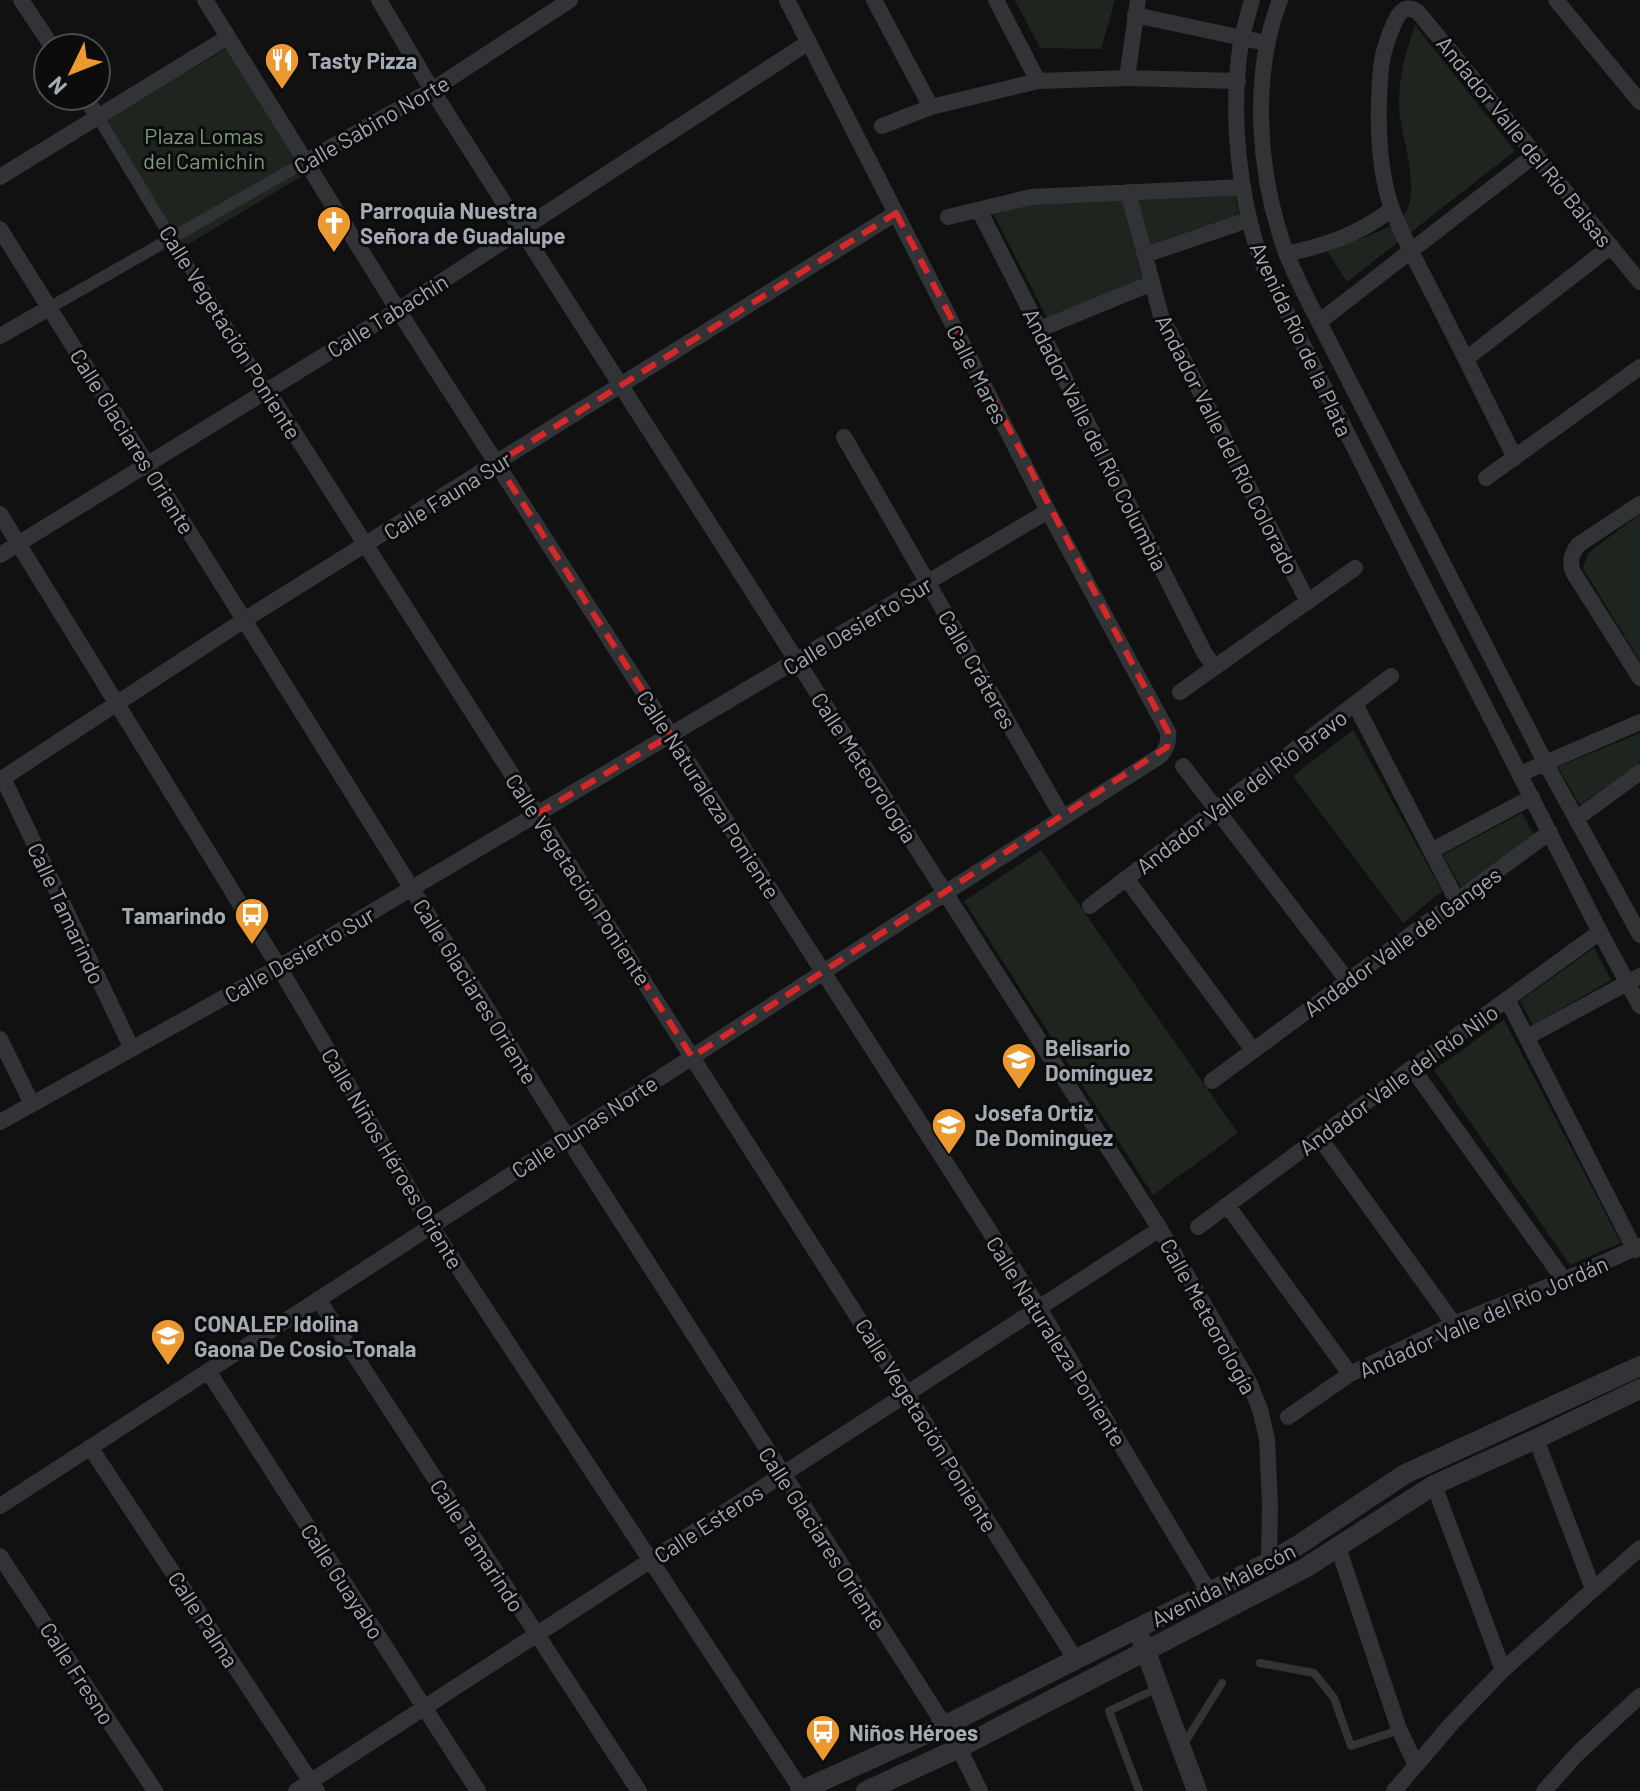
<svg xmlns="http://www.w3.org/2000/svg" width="1640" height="1791" viewBox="0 0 1640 1791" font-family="Barlow,sans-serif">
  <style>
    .green { fill: #1d251e }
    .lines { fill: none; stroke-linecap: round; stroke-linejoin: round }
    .service { stroke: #323337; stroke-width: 8 }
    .pedestrian { stroke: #323337; stroke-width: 12 }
    .minor { stroke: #323337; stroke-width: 16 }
    .tertiary { stroke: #323337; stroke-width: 20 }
    .marked { fill: none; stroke: #d62828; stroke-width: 6; stroke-dasharray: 16 10; stroke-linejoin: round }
    .labels { text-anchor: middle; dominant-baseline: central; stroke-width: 6; stroke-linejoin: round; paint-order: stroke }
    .poi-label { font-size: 22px; font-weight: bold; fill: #a3a9b3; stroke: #0c0c0d; text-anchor: start }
    .street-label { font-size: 22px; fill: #a3a9b3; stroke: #0c0c0d }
    .park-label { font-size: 22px; fill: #7b9d7a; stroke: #0c0c0d }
  </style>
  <rect width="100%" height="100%" fill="#111112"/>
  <path class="green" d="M1015,0H1115L1101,49L1040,48Z
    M1415,25L1515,151L1347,282L1328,252C1341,246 1395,227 1401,219C1425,193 1399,136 1399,104C1399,76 1406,52 1415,25Z
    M227,48L304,175L182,248L105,121Z
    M1235,194L1239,216L1150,245L1138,198Z
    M1122,199L1142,278L1048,320L994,215L1031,203Z
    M1640,514V661L1583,568L1588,553Z
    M1353,730L1442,891L1403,923L1293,776Z
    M1640,733V762L1580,805L1558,767Z
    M1522,813L1534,835L1461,887L1443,855Z
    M1041,850L1238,1133L1153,1195L964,901Z
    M1594,948L1611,980L1533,1025L1520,1001Z
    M1504,1020L1621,1243L1570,1265L1434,1070Z"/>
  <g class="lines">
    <path class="service" d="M1260,1663L1314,1673L1334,1698L1351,1746L1399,1730
      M1182,1747L1222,1683
      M1139,1791L1109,1711L1158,1688"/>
    <path class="pedestrian" d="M98,117L171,238L267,390
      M49,308L305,162"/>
    <path class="minor" d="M21,0L53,48
      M205,0L398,310L1039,1308L1209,1592
      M379,0L432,90L1160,1229L1249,1382L1260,1409L1267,1439L1270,1504L1269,1562
      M874,0L931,107
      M996,0L1038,81
      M1252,0C1248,14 1244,28 1241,42C1230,114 1238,192 1261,261L1415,569L1600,932L1640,1006
      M1280,0C1250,78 1258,177 1287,255C1296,278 1308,300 1319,322L1545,762L1640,935
      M1556,0L1640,102
      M1135,15L1266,43
      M1127,78L1138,0
      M84,96L98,117
      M882,126L931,107L1038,81L1127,78L1238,81
      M305,162L432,90L570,0
      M0,177L228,37
      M1128,192L1161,316L1308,602
      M979,210L1205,654L1215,667
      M948,217L1031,197L1243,187
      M0,229L567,1137L959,1748L980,1791
      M1286,254C1329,244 1356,236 1392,209
      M1145,255L1248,220
      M1319,322L1536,154
      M1040,329L1152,283
      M0,336L49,308
      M1466,359L1611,246
      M267,390L1076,1660
      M844,437L1063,818
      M1515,458C1491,410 1468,363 1444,316C1427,281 1404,242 1391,206C1380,173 1378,138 1379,103C1380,71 1380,56 1393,26C1398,14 1404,3 1418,12L1640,282
      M1486,478L1640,367
      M1640,504L1578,545C1572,554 1569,561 1573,572L1640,678
      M0,514L279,967L431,1226L802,1791
      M0,555L398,310L809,42
      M1180,692L1355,568
      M1355,704L1457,901
      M1183,766L1348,981
      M1520,774L1640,722
      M3,778L132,1049
      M0,780L244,620L896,213
      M1576,819L1640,772
      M1431,851L1532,797
      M1126,878L1253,1050
      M1090,906L1391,676
      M1507,999L1635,1250
      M1527,1037L1640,976
      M0,1039L32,1104
      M1412,1068L1564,1280
      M1212,1081L1550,832
      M0,1122L279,967L1048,511
      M1319,1137L1454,1324
      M1227,1205L1350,1374
      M1198,1227L1412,1068L1600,932
      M318,1299L639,1791
      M208,1371L478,1791
      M1288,1417L1350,1374L1454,1324L1564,1280L1640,1246
      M1536,1439L1593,1589
      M90,1447L317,1791
      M1434,1485L1503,1670
      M0,1506L945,893L1160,756C1167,749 1169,742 1168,732L1048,511L787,0
      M1338,1547L1399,1729L1416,1765
      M0,1556L155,1791
      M296,1791L1160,1229
      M1394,1791L1453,1722L1503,1670L1640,1548
      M1544,1791L1577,1754L1640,1696"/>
    <path class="tertiary" d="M1142,1641L1197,1791
      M800,1791L944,1726L1269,1562L1297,1546L1405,1474L1640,1366
      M866,1791L959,1748L1305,1568L1434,1485L1536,1439L1640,1389"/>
  </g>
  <path class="marked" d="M896,213L1168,732L1167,747L692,1057L537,814L671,735L497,463Z"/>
  <defs>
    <symbol id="restaurant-pin" viewBox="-11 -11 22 30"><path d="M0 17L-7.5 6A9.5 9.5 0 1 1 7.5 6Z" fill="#ec9a30" stroke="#0c0c0d"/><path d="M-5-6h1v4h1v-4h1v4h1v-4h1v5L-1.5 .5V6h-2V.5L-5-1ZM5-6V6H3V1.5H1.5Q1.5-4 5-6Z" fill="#fff"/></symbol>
    <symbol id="church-pin" viewBox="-11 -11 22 30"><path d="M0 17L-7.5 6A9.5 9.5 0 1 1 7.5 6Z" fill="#ec9a30" stroke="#0c0c0d"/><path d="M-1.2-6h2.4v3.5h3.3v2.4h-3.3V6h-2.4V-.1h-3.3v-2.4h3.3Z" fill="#fff"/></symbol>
    <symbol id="bus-pin" viewBox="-11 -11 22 30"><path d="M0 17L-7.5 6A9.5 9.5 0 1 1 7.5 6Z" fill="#ec9a30" stroke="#0c0c0d"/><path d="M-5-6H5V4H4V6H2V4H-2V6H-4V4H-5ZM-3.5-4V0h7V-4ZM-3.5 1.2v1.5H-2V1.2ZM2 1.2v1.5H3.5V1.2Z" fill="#fff"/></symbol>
    <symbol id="school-pin" viewBox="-11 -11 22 30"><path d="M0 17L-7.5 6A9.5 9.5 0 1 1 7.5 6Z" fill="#ec9a30" stroke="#0c0c0d"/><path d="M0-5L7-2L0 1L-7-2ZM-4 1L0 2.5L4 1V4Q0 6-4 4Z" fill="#fff"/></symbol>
    <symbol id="university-pin" viewBox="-11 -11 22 30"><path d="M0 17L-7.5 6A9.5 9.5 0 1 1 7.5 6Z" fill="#ec9a30" stroke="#0c0c0d"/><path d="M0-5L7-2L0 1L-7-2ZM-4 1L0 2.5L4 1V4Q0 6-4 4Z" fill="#fff"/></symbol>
  </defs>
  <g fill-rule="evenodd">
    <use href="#restaurant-pin" x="262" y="40" width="40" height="54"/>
    <use href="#church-pin" x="314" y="203" width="40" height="54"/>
    <use href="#bus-pin" x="232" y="895" width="40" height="54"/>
    <use href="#school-pin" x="999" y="1040" width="40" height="54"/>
    <use href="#school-pin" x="929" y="1105" width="40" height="54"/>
    <use href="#university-pin" x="148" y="1316" width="40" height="54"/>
    <use href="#bus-pin" x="803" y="1712" width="40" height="54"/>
  </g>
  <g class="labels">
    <g class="poi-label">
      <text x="308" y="60">Tasty Pizza</text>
      <text x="360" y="210">Parroquia Nuestra<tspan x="360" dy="25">Señora de Guadalupe</tspan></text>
      <text x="226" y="915" text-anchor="end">Tamarindo</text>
      <text x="1045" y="1047">Belisario<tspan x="1045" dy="25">Domínguez</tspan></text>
      <text x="975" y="1112">Josefa Ortiz<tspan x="975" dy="25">De Dominguez</tspan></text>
      <text x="194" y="1323">CONALEP Idolina<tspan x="194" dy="25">Gaona De Cosio-Tonala</tspan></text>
      <text x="849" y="1732">Niños Héroes</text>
    </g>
    <g class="street-label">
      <text transform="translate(371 124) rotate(-30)">Calle Sabino Norte</text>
      <text transform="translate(1525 141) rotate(51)">Andador Valle del Río Balsas</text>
      <text transform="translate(387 315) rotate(-32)">Calle Tabachín</text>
      <text transform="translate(231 332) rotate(58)">Calle Vegetación Poniente</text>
      <text transform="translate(1302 339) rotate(65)">Avenida Río de la Plata</text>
      <text transform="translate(978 374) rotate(63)">Calle Mares</text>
      <text transform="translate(1096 439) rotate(63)">Andador Valle del Río Columbia</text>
      <text transform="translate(133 441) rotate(58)">Calle Glaciares Oriente</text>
      <text transform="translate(1228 444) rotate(63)">Andador Valle del Río Colorado</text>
      <text transform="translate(447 495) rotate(-32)">Calle Fauna Sur</text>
      <text transform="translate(857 625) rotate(-31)">Calle Desierto Sur</text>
      <text transform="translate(978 669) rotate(60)">Calle Cráteres</text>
      <text transform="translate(865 767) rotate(57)">Calle Meteorología</text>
      <text transform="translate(1241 791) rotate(-37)">Andador Valle del Río Bravo</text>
      <text transform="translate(709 794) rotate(57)">Calle Naturaleza Poniente</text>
      <text transform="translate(579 879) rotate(57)">Calle Vegetación Poniente</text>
      <text transform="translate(67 913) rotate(65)">Calle Tamarindo</text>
      <text transform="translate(1402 941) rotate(-36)">Andador Valle del Ganges</text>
      <text transform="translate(299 954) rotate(-30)">Calle Desierto Sur</text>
      <text transform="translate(476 991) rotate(58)">Calle Glaciares Oriente</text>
      <text transform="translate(1398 1079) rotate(-36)">Andador Valle del Río Nilo</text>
      <text transform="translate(584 1126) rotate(-33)">Calle Dunas Norte</text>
      <text transform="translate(393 1158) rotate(59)">Calle Niños Héroes Oriente</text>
      <text transform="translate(1209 1316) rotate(61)">Calle Meteorología</text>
      <text transform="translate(1483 1316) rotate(-24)">Andador Valle del Río Jordán</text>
      <text transform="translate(1057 1341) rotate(58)">Calle Naturaleza Poniente</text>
      <text transform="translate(927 1425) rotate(58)">Calle Vegetación Poniente</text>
      <text transform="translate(708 1523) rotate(-33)">Calle Esteros</text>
      <text transform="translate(823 1538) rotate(57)">Calle Glaciares Oriente</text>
      <text transform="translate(478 1545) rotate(57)">Calle Tamarindo</text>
      <text transform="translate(343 1581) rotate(57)">Calle Guayabo</text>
      <text transform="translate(1223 1584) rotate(-27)">Avenida Malecón</text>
      <text transform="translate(204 1619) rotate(57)">Calle Palma</text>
      <text transform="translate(78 1673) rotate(57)">Calle Fresno</text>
    </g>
    <g class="park-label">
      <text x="204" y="135">Plaza Lomas<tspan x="204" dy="25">del Camichin</tspan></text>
    </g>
  </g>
  <g transform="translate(72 72) rotate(227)"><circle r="38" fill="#0c0c0d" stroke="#484b4f" stroke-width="2"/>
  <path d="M0-6L14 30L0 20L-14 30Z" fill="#ec9a30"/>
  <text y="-12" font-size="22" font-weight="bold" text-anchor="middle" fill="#a3a9b3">N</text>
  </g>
</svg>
